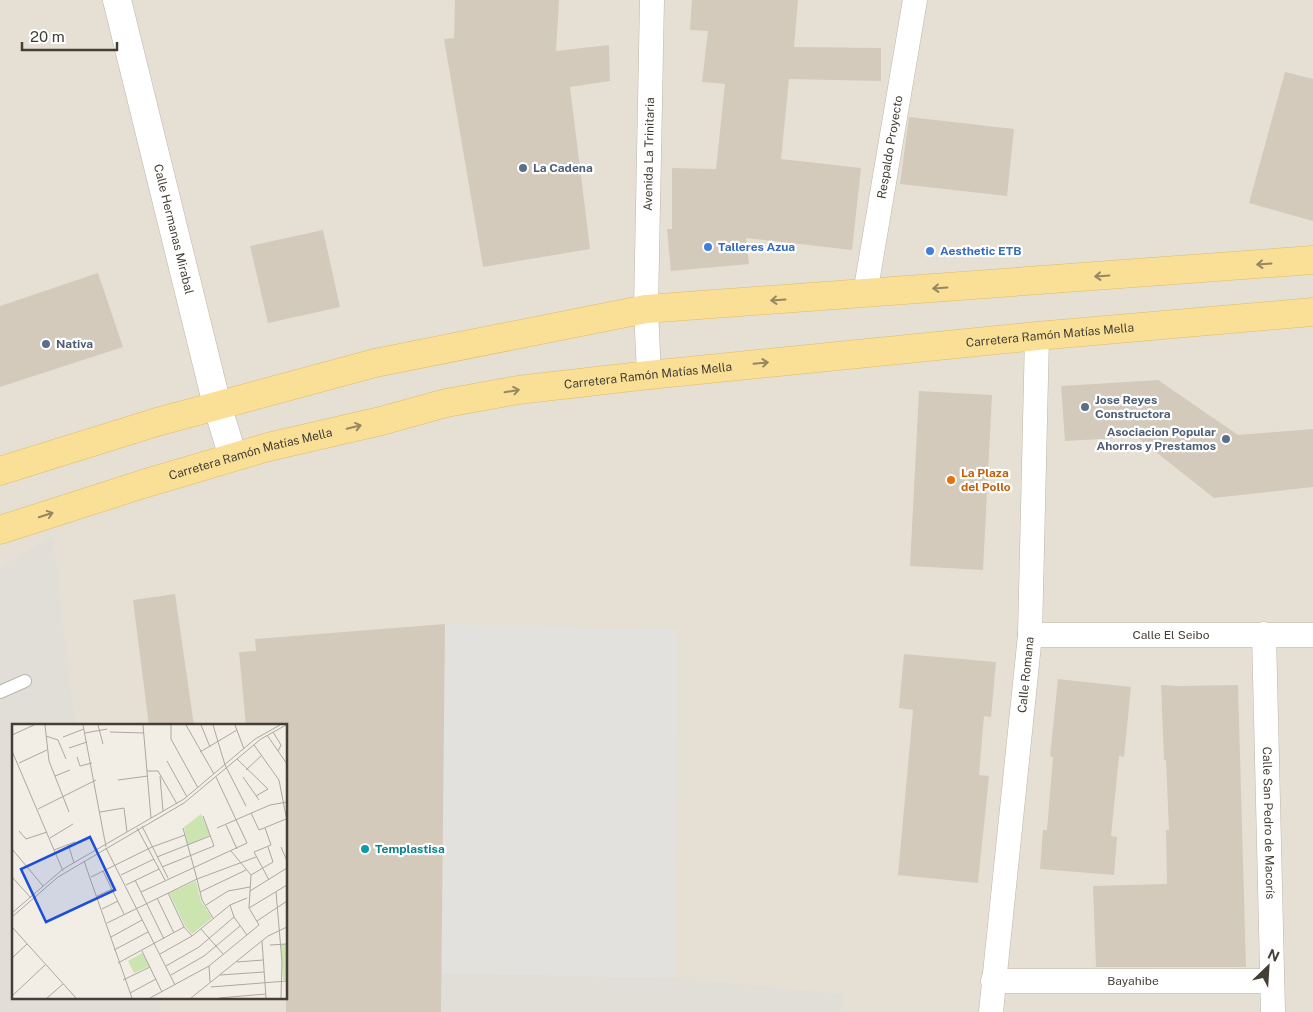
<svg xmlns="http://www.w3.org/2000/svg" width="1313" height="1012" viewBox="0 0 1313 1012" font-family="'Public Sans',sans-serif">
  <style>
    .residential { fill: #e6e0d4; fill-rule: evenodd }
    .industrial { fill: #e1ddd7 }
    .parking { fill: #e3e1de }
    .building { fill: #d3cabb }
    .lines { fill: none; stroke-linecap: round; stroke-linejoin: round }
    .service-casing { stroke: #bdb6a9; stroke-width: 14 }
    .minor-casing { stroke: #bdb6a9; stroke-width: 25 }
    .tertiary-casing { stroke: #bdb6a9; stroke-width: 29 }
    .primary-casing { stroke: #debc67; stroke-width: 29 }
    .service { stroke: #fff; stroke-width: 12 }
    .minor { stroke: #fff; stroke-width: 24 }
    .tertiary { stroke: #fff; stroke-width: 28 }
    .primary { stroke: #fadf97; stroke-width: 28 }
    .oneway { stroke: #968761 }
    .service-dot { fill: #5c6f8a; stroke: #fff; stroke-width: 2 }
    .shop-dot { fill: #3f7fe0; stroke: #fff; stroke-width: 2 }
    .food-dot { fill: #e8710a; stroke: #fff; stroke-width: 2 }
    .culture-dot { fill: #0f9aa8; stroke: #fff; stroke-width: 2 }
    .labels { text-anchor: middle; dominant-baseline: central; stroke-width: 4.5; stroke-linejoin: round; paint-order: stroke }
    .street-label { font-size: 12px; fill: #443f35; stroke: #fff }
    .service-label { font-size: 12px; font-weight: bold; fill: #4e5e75; stroke: #fff; text-anchor: start }
    .shop-label { font-size: 12px; font-weight: bold; fill: #366cbe; stroke: #fff; text-anchor: start }
    .food-label { font-size: 12px; font-weight: bold; fill: #c56008; stroke: #fff; text-anchor: start }
    .culture-label { font-size: 12px; font-weight: bold; fill: #0d838f; stroke: #fff; text-anchor: start }
    .inset-road { fill: none; stroke: #aca89f; stroke-width: 1 }
    .view { fill: #1d4ed8; fill-opacity: 0.15; stroke: #1d4ed8; stroke-width: 2.5 }
    .inset-edge { fill: none; stroke: #443f35; stroke-width: 2.5 }
  </style>
  <rect width="100%" height="100%" fill="#f2eee6"/>
  <path class="residential" d="M0,0H1313V1012H0ZM14,726H286V998H14Z"/>
  <path class="industrial" d="M53,536L75,726H14V998H159L160,1012H0V567Z
    M442,973L675,978L842,994L840,1012H441Z"/>
  <path class="parking" d="M445,624L678,629L675,978L442,973Z"/>
  <path class="building" d="M455,0H559L556,51L609,45L610,81L570,87L590,249L483,267L444,39L454,38Z
    M692,0H798L794,47L881,48V81L789,79L781,159L861,168L852,250L746,238L749,264L671,271L667,229H672V168L716,169L725,84L702,82L708,31L690,30Z
    M1285,72L1313,79V221L1249,203Z
    M909,117L1014,129L1007,196L900,184Z
    M323,230L340,307L268,323L250,246Z
    M98,273L123,347L0,387V306Z
    M1158,380L1238,435L1313,429V487L1214,498L1137,437L1065,441L1061,386Z
    M919,391L992,395L983,570L910,566Z
    M175,594L194,726H149L133,600Z
    M445,624L441,1012H286V726H246L239,652L256,651L255,639Z
    M904,654L996,662L991,717L984,716L979,775L989,776L978,883L898,875L913,710L899,708Z
    M1058,679L1131,687L1124,757L1119,756L1111,836L1117,837L1114,875L1040,869L1043,830H1047L1053,757L1050,756Z
    M1161,685L1179,686L1238,685L1246,967H1096L1093,886L1167,884L1166,830H1169L1166,760H1164Z"/>
  <g class="lines">
    <defs>
      <path id="service" d="M0,692L25,681"/>
      <g id="minor">
        <path id="s1" d="M865,294L915,0"/>
        <path id="s2" d="M649,375L646,309L652,0"/>
        <path id="s3" d="M1264,634L1273,1012"/>
        <path id="s4" d="M1030,635H1313"/>
        <path id="s5" d="M993,981H1272"/>
        <path id="s6" d="M991,1012L1030,635L1037,336"/>
      </g>
      <g id="tertiary">
        <path id="s7" d="M117,0L217,405L233,457"/>
      </g>
      <g id="primary">
        <path d="M0,471L157,422L375,363L646,309L1313,260"/>
        <path id="s8" d="M0,530L143,484L268,447L381,421L446,403L518,390L649,375L1037,336L1313,312"/>
      </g>
    </defs>
    <use href="#service" class="service-casing"/>
    <use href="#minor" class="minor-casing"/>
    <use href="#tertiary" class="tertiary-casing"/>
    <use href="#primary" class="primary-casing"/>
    <use href="#service" class="service"/>
    <use href="#minor" class="minor"/>
    <use href="#tertiary" class="tertiary"/>
    <use href="#primary" class="primary"/>
  </g>
  <defs><path id="oneway-shaft" d="M-6 0H5M1.5-3L5.5 0L1.5 3" fill="none" stroke-width="1.6" stroke-linecap="round" stroke-linejoin="round" transform="scale(1.25)"/></defs>
  <g class="oneway">
    <use href="#oneway-shaft" transform="translate(1264 264) rotate(176)"/>
    <use href="#oneway-shaft" transform="translate(1102 276) rotate(176)"/>
    <use href="#oneway-shaft" transform="translate(940 288) rotate(176)"/>
    <use href="#oneway-shaft" transform="translate(778 300) rotate(176)"/>
    <use href="#oneway-shaft" transform="translate(761 363) rotate(-6)"/>
    <use href="#oneway-shaft" transform="translate(512 391) rotate(-10)"/>
    <use href="#oneway-shaft" transform="translate(354 427) rotate(-13)"/>
    <use href="#oneway-shaft" transform="translate(46 515) rotate(-18)"/>
  </g>
  <g class="service-dot">
    <circle cx="523" cy="168" r="5"/>
    <circle cx="46" cy="344" r="5"/>
    <circle cx="1085" cy="407" r="5"/>
    <circle cx="1226" cy="439" r="5"/>
  </g>
  <g class="shop-dot">
    <circle cx="708" cy="247" r="5"/>
    <circle cx="930" cy="251" r="5"/>
  </g>
  <circle class="food-dot" cx="951" cy="480" r="5"/>
  <circle class="culture-dot" cx="365" cy="849" r="5"/>
  <g class="labels">
    <g class="street-label">
      <text stroke="none"><textPath href="#s1" startOffset="149">Respaldo Proyecto</textPath></text>
      <text stroke="none"><textPath href="#s2" startOffset="221">Avenida La Trinitaria</textPath></text>
      <text stroke="none"><textPath href="#s7" startOffset="236">Calle Hermanas Mirabal</textPath></text>
      <text stroke="none"><textPath href="#s8" startOffset="1072">Carretera Ramón Matías Mella</textPath></text>
      <text stroke="none"><textPath href="#s8" startOffset="668">Carretera Ramón Matías Mella</textPath></text>
      <text stroke="none"><textPath href="#s8" startOffset="262">Carretera Ramón Matías Mella</textPath></text>
      <text stroke="none"><textPath href="#s4" startOffset="141">Calle El Seibo</textPath></text>
      <text stroke="none"><textPath href="#s6" startOffset="339">Calle Romana</textPath></text>
      <text stroke="none"><textPath href="#s3" startOffset="189">Calle San Pedro de Macorís</textPath></text>
      <text stroke="none"><textPath href="#s5" startOffset="140">Bayahibe</textPath></text>
    </g>
    <g class="service-label">
      <text x="533" y="168">La Cadena</text>
      <text x="56" y="344">Nativa</text>
      <text x="1095" y="400">Jose Reyes<tspan x="1095" dy="14">Constructora</tspan></text>
      <text x="1216" y="432" text-anchor="end">Asociacion Popular<tspan x="1216" dy="14">Ahorros y Prestamos</tspan></text>
    </g>
    <g class="shop-label">
      <text x="718" y="247">Talleres Azua</text>
      <text x="940" y="251">Aesthetic ETB</text>
    </g>
    <g class="food-label">
      <text x="961" y="473">La Plaza<tspan x="961" dy="14">del Pollo</tspan></text>
    </g>
    <g class="culture-label">
      <text x="375" y="849">Templastisa</text>
    </g>
  </g>
  <g transform="translate(12 724)">
    <rect width="275" height="275" fill="#f2eee6"/>
    <path d="M189,90L198,111L176,121L172,103ZM184,157L189,177L200,194L180,210L173,202L157,169ZM269,221H275V256H271ZM130,229L138,242L122,249L116,237Z" fill="#cce5b0"/>
    <path class="inset-road" d="M33,1L37,37L57,88M71,1L94,123M86,1L91,20M131,1L139,94M159,1V15L186,64M174,1L202,50M189,1L198,23M201,1L213,41L234,82M223,1L232,25M98,8L132,9M261,8L269,21L266,27M73,9L95,5M0,11L22,1M255,11L275,40M34,12L46,16L54,35M51,13L72,5M242,21L267,56L275,97M57,24L75,18M0,27L51,147M188,28L225,6M65,33L68,42L80,39M225,35L256,65L244,72M155,37L175,73M7,39L35,26M234,46L250,31M135,47H146L165,80M43,52L58,46M148,52L151,87M231,53L247,76M106,56L136,52M26,85L84,56M88,88L112,84L115,108M239,89L247,106L274,95M214,101L225,125M130,102L156,154M125,104L153,156M171,104L185,155L244,133M205,104L258,81L275,78M253,104L259,121L242,128L257,156M7,107L14,115L35,108M38,114L61,100M56,120L62,139M269,123L275,137M94,124L163,261M0,125L31,162M42,126L63,118M145,133L198,112M72,137L120,274M150,143L202,122L191,92M91,147L112,190M109,151L142,135M239,151L261,138L256,123M0,153L19,174M79,153L140,123L173,111M123,156L152,215M114,161L147,145M238,167L275,144M129,168L235,119L204,53M188,168L234,146M264,168L270,238L269,274M156,169L172,203L180,212M85,172L100,165M145,174L162,209M194,181L216,167L238,163M218,181L222,193L235,211M237,184L275,161M90,185L106,177M0,189L51,145L172,75L243,15L268,1M0,193L46,153L172,79L249,15L274,1M245,197L275,177M95,199L185,155L190,176L201,194M0,203L64,274M189,205L211,230M99,213L130,196M250,217L254,274M258,221L275,220M102,226L136,208M130,227L150,268M148,230L180,212L218,181L235,174M0,234L15,220M225,238L251,236M106,239L172,203M154,242L187,223L222,193M197,242L198,258M159,251L192,232L228,202M208,251L252,248M111,256L138,243M199,263L275,257M118,269L144,255M0,272L33,241M35,274L51,260M138,274L197,242L247,201L237,184L239,151L219,127M179,274L256,212L275,203M207,274L254,270"/>
    <path class="view" d="M78,113L103,166L34,198L9,145Z"/>
    <rect width="275" height="275" class="inset-edge"/>
  </g>
  <g transform="translate(1268 967) rotate(25)" stroke="#ffffff" stroke-width="4" paint-order="stroke">
  <path d="M0-4L9 19L0 12L-9 19Z" fill="#443f35"/>
  <text y="-8" font-size="14" font-weight="bold" text-anchor="middle" fill="#443f35">N</text>
  </g>
  <path d="M22 42v8h95v-8" fill="none" stroke="#443f35" stroke-width="2.5"/>
  <text x="30" y="42" font-size="15" fill="#443f35" stroke="#ffffff" stroke-width="4" paint-order="stroke">20 m</text>
</svg>
